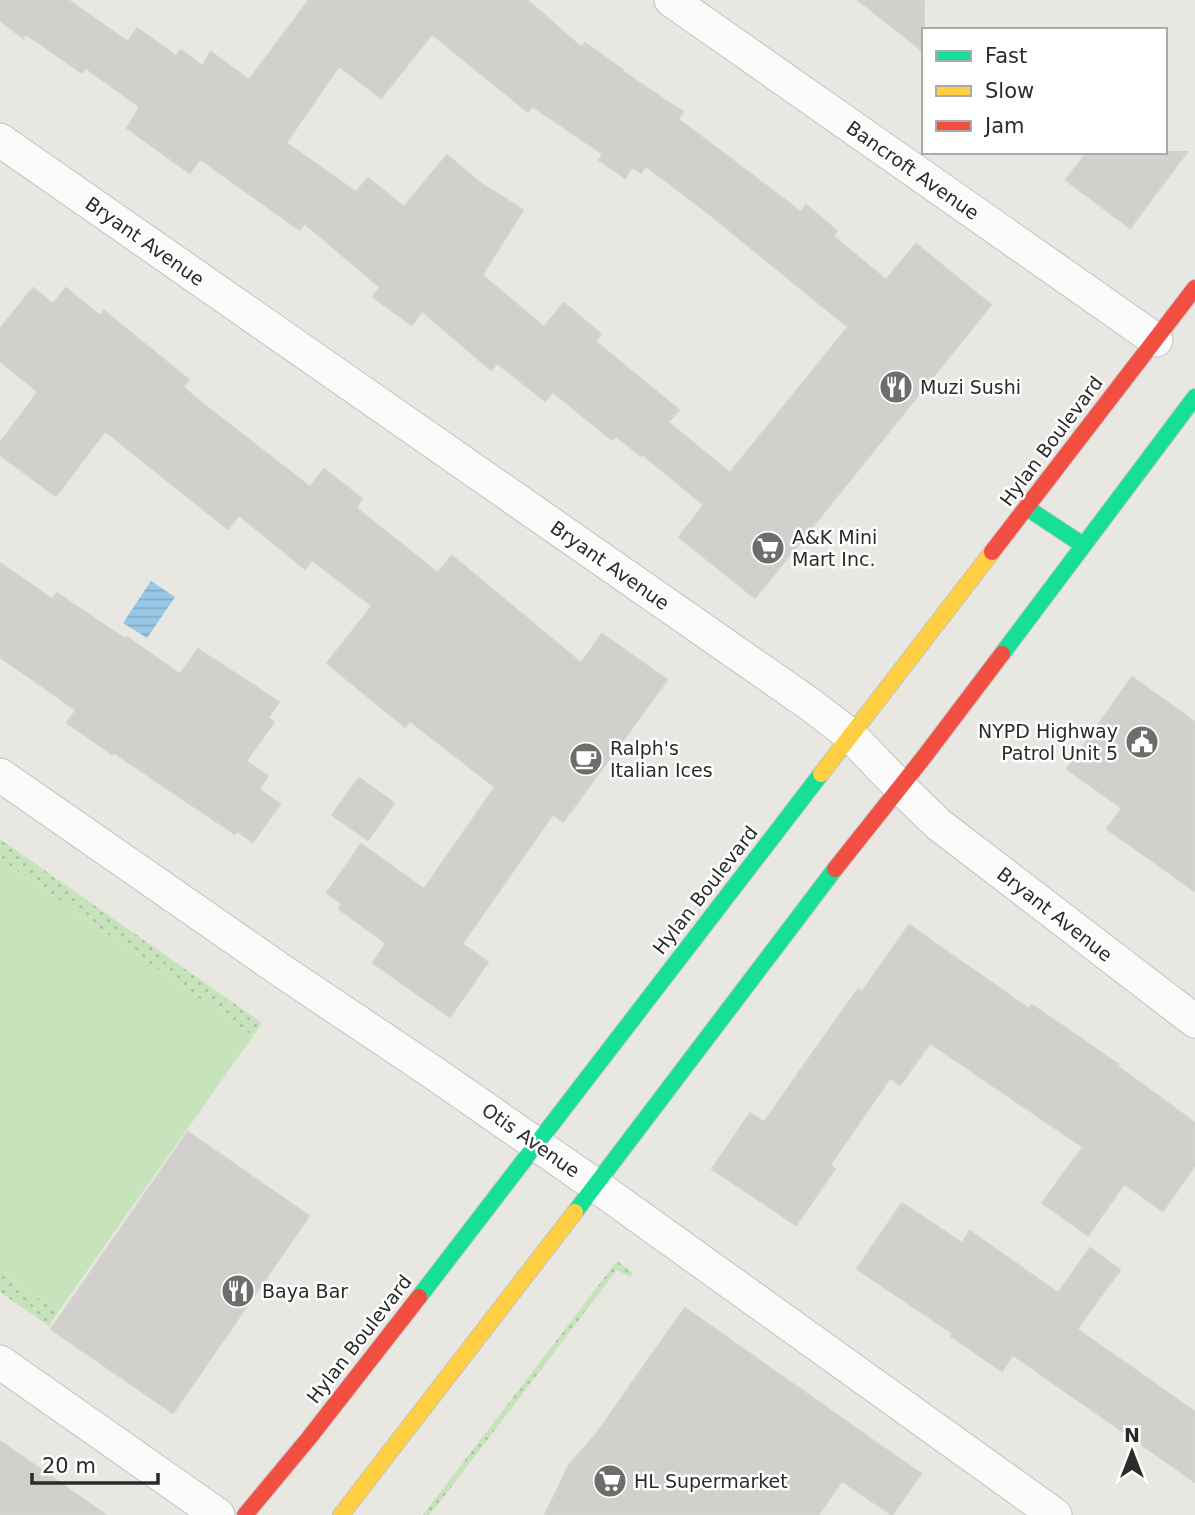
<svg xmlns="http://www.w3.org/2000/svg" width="1195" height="1515" viewBox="0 0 1195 1515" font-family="'DejaVu Sans',sans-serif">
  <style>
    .grass { fill: url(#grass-dots) }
    .park { fill: #c6e3bc }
    .water { fill: url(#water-rules) }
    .building { fill: #d1d0cc; stroke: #d3d2ce; stroke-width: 2; fill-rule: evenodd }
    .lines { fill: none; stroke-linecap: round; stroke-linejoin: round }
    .street-casing { stroke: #c2c2c2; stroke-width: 35 }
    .fast-casing { stroke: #c5c4c2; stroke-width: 18 }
    .slow-casing { stroke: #c5c4c2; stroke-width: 18 }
    .jam-casing { stroke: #c5c4c2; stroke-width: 18 }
    .street { stroke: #fcfbfb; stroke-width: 33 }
    .fast { stroke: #16e098; stroke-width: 16 }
    .slow { stroke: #ffcf43; stroke-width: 16 }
    .jam { stroke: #f24e42; stroke-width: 16 }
    .labels { text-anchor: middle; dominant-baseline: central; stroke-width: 5; stroke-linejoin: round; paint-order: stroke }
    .street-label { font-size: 19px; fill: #2b2b2b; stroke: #fff }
    .poi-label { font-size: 19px; fill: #2b2b2b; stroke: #fff; text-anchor: start }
  </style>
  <defs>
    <pattern id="grass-dots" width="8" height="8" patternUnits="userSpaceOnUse" patternTransform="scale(1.75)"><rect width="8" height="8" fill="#c6e3bc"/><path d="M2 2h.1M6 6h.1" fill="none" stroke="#aac3a2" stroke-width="1.8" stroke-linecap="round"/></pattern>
    <pattern id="water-rules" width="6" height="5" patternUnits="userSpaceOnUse" patternTransform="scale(1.75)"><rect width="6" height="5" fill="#99c7e6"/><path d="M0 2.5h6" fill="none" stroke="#84abc5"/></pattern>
  </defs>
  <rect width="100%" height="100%" fill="#e8e7e2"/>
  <path class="grass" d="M0,839L262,1023L253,1036L0,859Z
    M617,1261L633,1273L630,1277L617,1270L436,1507L429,1515H423Z
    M0,1271L58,1312L49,1326L0,1292Z"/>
  <path class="park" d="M0,859L253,1036L58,1312L0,1271Z"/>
  <path class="water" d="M151,581L175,597L147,638L123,623Z"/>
  <path class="building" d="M0,0H68L128,42L137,28L176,56L181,50L202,66L211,52L249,80L309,0H527L582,48L585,43L623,70L622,71L683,112L678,119L801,212L806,205L837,231L833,236L886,280L916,244L991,305L755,598L679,537L704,505L642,454L641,456L616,436L612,440L553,392L545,401L497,363L491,370L422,311L412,325L373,297L380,287L304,223L300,230L200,159L190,173L127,128L140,107L86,68L82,73L26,34L23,38L0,20ZM432,34L528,112L532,106L603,154L599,160L625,178L632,167L641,173L646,166L708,213L848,327L730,473L668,422L679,410L595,341L601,334L564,303L544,327L482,275L523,210L479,182L447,155L404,207L368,178L356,192L286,143L339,66L381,98Z
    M858,0H924V52Z
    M1087,152H1187L1130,228L1066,180Z
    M33,288L53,304L66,288L100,316L104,311L189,380L183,387L203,404L310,487L324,469L362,499L356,508L438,573L452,556L581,663L602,634L667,680L563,822L553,814L462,944L488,962L450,1017L373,963L386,943L339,909L342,904L327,893L361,844L424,889L495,787L410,721L405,727L327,663L372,606L312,560L305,569L239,515L228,529L105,431L56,496L0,455V443L38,392L0,361V329Z
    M0,563L52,599L57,593L125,639L127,637L180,674L198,649L279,702L268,718L274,722L246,761L268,776L259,789L280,804L253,842L237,831L235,834L113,752L112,754L67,723L76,710L0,657Z
    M1132,677L1195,722V891L1107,829L1122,808L1067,769Z
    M359,778L394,803L368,840L332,815Z
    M909,925L1029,1009L1032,1005L1118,1064L1116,1065L1195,1123V1165L1163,1211L1124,1184L1088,1235L1042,1203L1083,1147L930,1043L900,1085L890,1078L830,1165L835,1169L796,1225L712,1169L750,1113L764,1122L858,989L862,992Z
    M188,1132L309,1216L173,1413L51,1329Z
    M902,1203L962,1243L970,1231L1058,1293L1090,1248L1120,1270L1077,1329L1195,1412V1482L1013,1355L1002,1371L951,1336L952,1333L857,1269Z
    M685,1308L921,1474L892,1515L842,1481L818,1515H545L569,1465L594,1437Z
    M0,1441L106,1515H0Z"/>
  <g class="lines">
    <defs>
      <path id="street" d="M671,0L1156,340
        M0,140L811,705L850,735L899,786L938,824L1195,1021
        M0,775L282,971L431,1071L595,1185L1055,1515
        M0,1362L218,1515"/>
      <path id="fast" d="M1027,508L1083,545
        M1002,654L1195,397
        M575,1212L835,869
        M419,1297L821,774"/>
      <path id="slow" d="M821,774L992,552
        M341,1515L575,1212"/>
      <path id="jam" d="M992,552L1195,288
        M835,869L924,757L1002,654
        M245,1515L309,1438L419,1297"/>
    </defs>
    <use href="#street" class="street-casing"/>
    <use href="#fast" class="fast-casing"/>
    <use href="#slow" class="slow-casing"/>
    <use href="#jam" class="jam-casing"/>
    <use href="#street" class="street"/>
    <use href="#fast" class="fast"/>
    <use href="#slow" class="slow"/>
    <use href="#jam" class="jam"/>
  </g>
  <defs>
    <symbol id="restaurant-disc" viewBox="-11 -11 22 22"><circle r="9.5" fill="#6d6d6b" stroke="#fff"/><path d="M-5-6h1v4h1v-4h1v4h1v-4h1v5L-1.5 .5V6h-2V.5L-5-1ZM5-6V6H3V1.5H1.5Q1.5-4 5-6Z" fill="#fff"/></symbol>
    <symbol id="supermarket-disc" viewBox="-11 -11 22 22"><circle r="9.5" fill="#6d6d6b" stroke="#fff"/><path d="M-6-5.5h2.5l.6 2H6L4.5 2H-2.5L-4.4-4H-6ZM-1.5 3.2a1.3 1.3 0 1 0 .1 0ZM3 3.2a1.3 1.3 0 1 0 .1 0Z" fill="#fff"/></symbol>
    <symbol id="civic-disc" viewBox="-11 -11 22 22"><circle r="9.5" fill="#6d6d6b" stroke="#fff"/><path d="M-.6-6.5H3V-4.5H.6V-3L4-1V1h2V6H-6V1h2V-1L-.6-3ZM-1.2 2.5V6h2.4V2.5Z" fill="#fff"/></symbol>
    <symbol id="cafe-disc" viewBox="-11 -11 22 22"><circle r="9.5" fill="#6d6d6b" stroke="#fff"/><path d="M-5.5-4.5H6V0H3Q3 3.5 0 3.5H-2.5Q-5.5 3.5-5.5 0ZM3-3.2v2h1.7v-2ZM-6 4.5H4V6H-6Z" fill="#fff"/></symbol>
  </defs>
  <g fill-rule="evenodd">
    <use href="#restaurant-disc" x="877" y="368" width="38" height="38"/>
    <use href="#supermarket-disc" x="749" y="529" width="38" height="38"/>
    <use href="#civic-disc" x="1123" y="723" width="38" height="38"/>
    <use href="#cafe-disc" x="567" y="740" width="38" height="38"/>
    <use href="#restaurant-disc" x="219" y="1272" width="38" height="38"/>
    <use href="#supermarket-disc" x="591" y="1462" width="38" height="38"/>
  </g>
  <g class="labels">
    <g class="street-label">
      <text transform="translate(913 170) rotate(35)">Bancroft Avenue</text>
      <text transform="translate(145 241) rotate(35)">Bryant Avenue</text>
      <text transform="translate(1051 441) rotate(-53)">Hylan Boulevard</text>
      <text transform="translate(610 565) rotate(35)">Bryant Avenue</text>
      <text transform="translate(705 890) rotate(-52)">Hylan Boulevard</text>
      <text transform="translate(1055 914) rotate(38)">Bryant Avenue</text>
      <text transform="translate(531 1140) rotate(35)">Otis Avenue</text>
      <text transform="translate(359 1339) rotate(-52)">Hylan Boulevard</text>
    </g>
    <g class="poi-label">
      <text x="920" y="387">Muzi Sushi</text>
      <text x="792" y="537">A&amp;K Mini<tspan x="792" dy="22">Mart Inc.</tspan></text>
      <text x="1118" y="731" text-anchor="end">NYPD Highway<tspan x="1118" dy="22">Patrol Unit 5</tspan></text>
      <text x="610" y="748">Ralph's<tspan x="610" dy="22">Italian Ices</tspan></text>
      <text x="262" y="1291">Baya Bar</text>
      <text x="634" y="1481">HL Supermarket</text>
    </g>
  </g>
  <rect x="922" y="28" width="245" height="126" fill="#ffffff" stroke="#aaaaaa" stroke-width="2"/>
  <rect x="936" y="51" width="35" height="10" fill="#16e098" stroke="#aaaaaa" stroke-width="2"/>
  <text x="985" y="63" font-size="21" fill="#2b2b2b">Fast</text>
  <rect x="936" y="86" width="35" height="10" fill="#ffcf43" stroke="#aaaaaa" stroke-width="2"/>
  <text x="985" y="98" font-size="21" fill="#2b2b2b">Slow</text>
  <rect x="936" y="121" width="35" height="10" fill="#f24e42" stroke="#aaaaaa" stroke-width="2"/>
  <text x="985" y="133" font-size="21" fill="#2b2b2b">Jam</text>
  <g transform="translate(1132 1452)" stroke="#ffffff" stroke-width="5" paint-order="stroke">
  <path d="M0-5L12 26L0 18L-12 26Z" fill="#2b2b2b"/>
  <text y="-10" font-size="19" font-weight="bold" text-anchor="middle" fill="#2b2b2b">N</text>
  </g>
  <path d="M32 1473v10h126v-10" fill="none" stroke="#2b2b2b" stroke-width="3.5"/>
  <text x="42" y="1473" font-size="21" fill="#2b2b2b" stroke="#ffffff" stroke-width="5" paint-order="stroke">20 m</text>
</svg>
